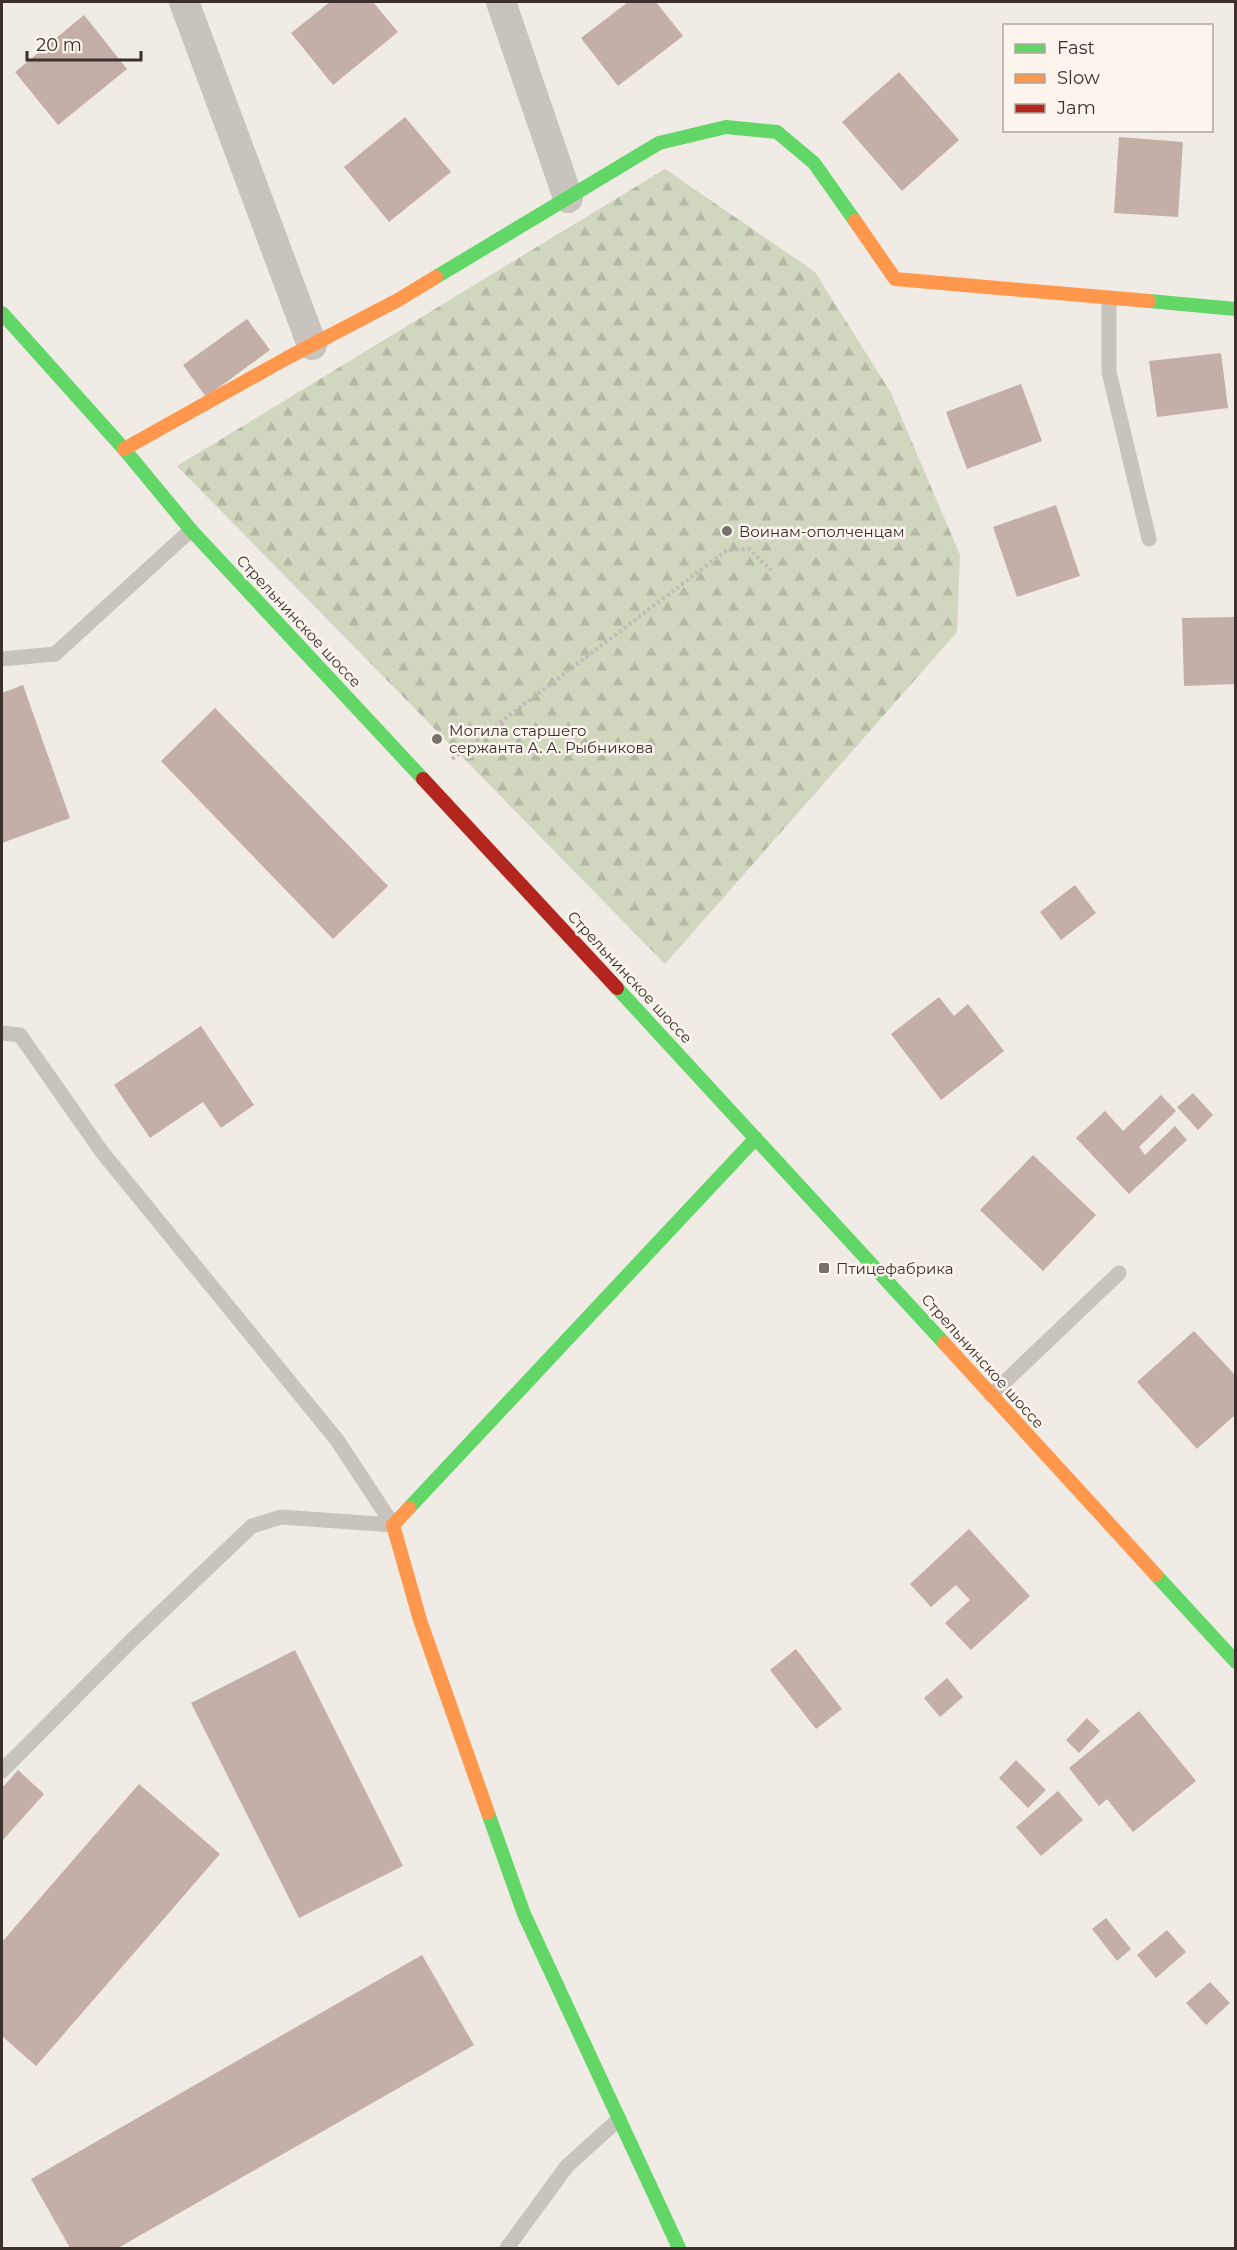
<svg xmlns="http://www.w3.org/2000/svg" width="1237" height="2250" viewBox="0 0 1237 2250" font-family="Montserrat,sans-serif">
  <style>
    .forest { fill: url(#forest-firs) }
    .building { fill: #c3afa7 }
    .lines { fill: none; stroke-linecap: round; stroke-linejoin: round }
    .path { stroke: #c2bbb6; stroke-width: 4; stroke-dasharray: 3 3; stroke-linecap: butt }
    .lane { stroke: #c9c3be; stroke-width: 15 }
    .street { stroke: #c9c3be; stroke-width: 30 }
    .fast { stroke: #63d668; stroke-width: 14 }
    .slow { stroke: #ff974d; stroke-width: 14 }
    .jam { stroke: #b3261e; stroke-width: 14 }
    .poi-dot { fill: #7a716c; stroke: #fbf5ee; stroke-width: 2 }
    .labels { text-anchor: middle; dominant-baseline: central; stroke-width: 5; stroke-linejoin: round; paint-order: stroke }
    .poi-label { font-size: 15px; fill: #3b302b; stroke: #fbf5ee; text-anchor: start }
    .street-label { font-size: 15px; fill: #3b302b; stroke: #fbf5ee }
  </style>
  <defs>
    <pattern id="forest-firs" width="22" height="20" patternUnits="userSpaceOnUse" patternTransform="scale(1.5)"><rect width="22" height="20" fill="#d1d6bf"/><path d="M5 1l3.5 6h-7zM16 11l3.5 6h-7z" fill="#b4b8a4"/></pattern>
  </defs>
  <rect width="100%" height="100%" fill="#f0ebe5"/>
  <path class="forest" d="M665,169L815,272L891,393L960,555L957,632L665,964L177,466Z"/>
  <path class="building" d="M330,2H373L398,32L333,85L291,33Z
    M628,2H656L683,36L618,86L581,38Z
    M84,15L127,69L58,125L15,72Z
    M899,72L959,140L902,191L842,122Z
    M405,117L451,172L389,222L344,167Z
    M1119,137L1183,142L1178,217L1114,213Z
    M247,319L270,350L206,397L183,365Z
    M1221,353L1228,408L1157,417L1149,361Z
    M1021,384L1042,441L967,469L946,412Z
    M1056,505L1080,576L1017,597L993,527Z
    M1236,617V684L1184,686L1182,618Z
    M23,685L70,818L2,843V693Z
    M215,708L388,886L333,939L161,761Z
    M1075,885L1096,913L1061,940L1040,912Z
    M939,997L954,1016L968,1004L1004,1051L941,1100L891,1034Z
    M201,1026L254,1105L221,1128L203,1102L150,1138L114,1085Z
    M1193,1093L1213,1115L1198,1130L1177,1107Z
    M1161,1095L1176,1111L1139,1147L1145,1155L1175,1126L1187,1140L1129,1194L1076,1138L1105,1111L1123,1131Z
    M1033,1155L1096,1215L1043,1271L980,1210Z
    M1194,1331L1236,1376V1414L1197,1449L1137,1382Z
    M969,1529L1030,1596L971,1650L945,1623L970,1600L956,1585L931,1607L910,1584Z
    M796,1649L842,1709L816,1729L770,1670Z
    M295,1650L403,1866L299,1918L191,1703Z
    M947,1678L963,1697L940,1717L924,1698Z
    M1139,1711L1196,1781L1133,1832L1107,1799L1099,1806L1069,1768Z
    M1087,1718L1100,1731L1079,1753L1066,1740Z
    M1016,1760L1046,1790L1028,1808L999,1778Z
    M18,1770L44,1794L2,1841V1788Z
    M139,1784L220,1854L36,2066L2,2036V1942Z
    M1058,1791L1083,1820L1041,1856L1016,1827Z
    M1106,1918L1131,1949L1117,1961L1092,1929Z
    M1167,1930L1186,1952L1156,1978L1137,1955Z
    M422,1955L474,2045L118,2248H70L31,2179Z
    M1210,1982L1230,2003L1206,2025L1186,2003Z"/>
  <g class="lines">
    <path class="path" d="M452,759L727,550L749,549L771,570"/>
    <path class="lane" d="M1109,298V372L1149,539
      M2,659L55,654L191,530
      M2,1033L20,1035L102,1152L337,1440L393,1525
      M991,1395L1119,1273
      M2,1771L132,1640L252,1526L281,1517L393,1525
      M507,2248L567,2166L619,2119"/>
    <path class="street" d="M184,2L312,345
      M501,2L568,198"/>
    <path class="fast" d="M436,277L659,143L726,127L777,132L814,163L855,221
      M1149,301L1236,309
      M2,313L124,449L191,530L423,779
      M617,988L944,1343
      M409,1508L756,1138
      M1156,1575L1236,1662
      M488,1813L524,1914L679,2248"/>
    <path class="slow" d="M855,221L895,279L1149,301
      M124,449L287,358L398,300L436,277
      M944,1343L1156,1575
      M409,1508L393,1525L420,1620L488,1813"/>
    <path class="jam" d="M423,779L617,988"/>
  </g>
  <g class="poi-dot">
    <circle cx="727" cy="531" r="6"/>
    <circle cx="437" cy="739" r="6"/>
    <rect x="818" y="1262" width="12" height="12" rx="3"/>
  </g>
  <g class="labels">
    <g class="poi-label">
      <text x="739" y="531">Воинам-ополченцам</text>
      <text x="449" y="730">Могила старшего<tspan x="449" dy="17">сержанта А. А. Рыбникова</tspan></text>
      <text x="836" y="1268">Птицефабрика</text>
    </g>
    <g class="street-label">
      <text transform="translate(299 621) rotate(47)">Стрельнинское шоссе</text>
      <text transform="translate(630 977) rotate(47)">Стрельнинское шоссе</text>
      <text transform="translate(983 1361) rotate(48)">Стрельнинское шоссе</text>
    </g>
  </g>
  <rect width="1237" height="2250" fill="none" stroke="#3b302b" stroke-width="6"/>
  <rect x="1003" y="24" width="210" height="108" fill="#fbf5ee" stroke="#aea6a0" stroke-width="1.5"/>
  <rect x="1015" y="44" width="30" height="9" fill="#63d668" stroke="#aea6a0" stroke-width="1.5"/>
  <text x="1057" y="54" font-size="18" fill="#3b302b">Fast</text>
  <rect x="1015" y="74" width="30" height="9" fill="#ff974d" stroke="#aea6a0" stroke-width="1.5"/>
  <text x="1057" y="84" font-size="18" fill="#3b302b">Slow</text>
  <rect x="1015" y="104" width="30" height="9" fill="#b3261e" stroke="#aea6a0" stroke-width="1.5"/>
  <text x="1057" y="114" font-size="18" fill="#3b302b">Jam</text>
  <path d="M27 51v9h114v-9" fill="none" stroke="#3b302b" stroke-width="3"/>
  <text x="36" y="51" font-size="18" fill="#3b302b" stroke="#fbf5ee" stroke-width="4.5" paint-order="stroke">20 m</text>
</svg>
